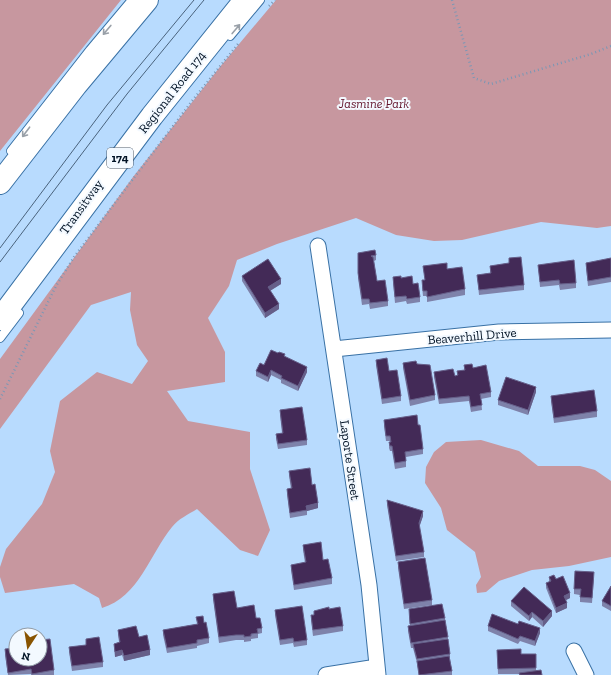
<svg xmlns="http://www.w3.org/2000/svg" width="611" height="675" viewBox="0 0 611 675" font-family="'Zilla Slab',serif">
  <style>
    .green { fill: #c7979f }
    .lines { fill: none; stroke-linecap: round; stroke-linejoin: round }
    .lane-casing { stroke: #3971a5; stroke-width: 10 }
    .street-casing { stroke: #3971a5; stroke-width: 17 }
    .highway-casing { stroke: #3971a5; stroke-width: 24 }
    .path { stroke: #7a97b5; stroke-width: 2.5; stroke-dasharray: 1 3; stroke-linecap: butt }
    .lane { stroke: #fff; stroke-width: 8 }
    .street { stroke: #fff; stroke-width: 15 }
    .highway { stroke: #fff; stroke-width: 22 }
    .tram { stroke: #4a637d; stroke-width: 1 }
    .wall { fill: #7e82aa }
    .shaded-wall { fill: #665f89 }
    .building { fill: #432a57; stroke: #665f89 }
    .oneway { stroke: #99a0a8 }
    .labels { text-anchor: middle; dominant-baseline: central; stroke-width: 4; stroke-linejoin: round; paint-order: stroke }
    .shield { fill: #f3f9ff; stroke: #495766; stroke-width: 1 }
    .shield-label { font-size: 12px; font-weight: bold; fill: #001225 }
    .street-label { font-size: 13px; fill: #001225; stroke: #f3f9ff }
    .park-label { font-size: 13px; font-style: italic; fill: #62122a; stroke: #f3f9ff }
  </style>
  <rect width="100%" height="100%" fill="#b8dbfe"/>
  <path class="green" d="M0,0H121L0,151Z
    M276,0H611V226L597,228L541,222L462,240L434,241L396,235L356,218L277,244L237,260L229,286L208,318L225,352V382L167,391L188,421L250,432V469L270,530L258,556L240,550L197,509C189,514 178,519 172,527C150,554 139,597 102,608L99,598L74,584L5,593L0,577V567L6,549L42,504L55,472L50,451L60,401L97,372L132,384L148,361L137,345L130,310L131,292L91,305L0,429V359L133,177L219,68Z
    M481,440L519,451L538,466H580L595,470L611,481V557L569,566L532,570L499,581L486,592L477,593L476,585L481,577L475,552L447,530L441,508L425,483L426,467L434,452L446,442Z"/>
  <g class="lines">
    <defs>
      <path id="lane" d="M230,36L260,0
        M11,151L90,50L132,0
        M0,338L19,313"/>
      <path id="street" d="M318,246L369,585L378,675
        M334,349L499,332L611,330
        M574,651L586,675
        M326,675L377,667"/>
      <path id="highway" d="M0,183L76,85L147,0
        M0,319L152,116L245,0"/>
    </defs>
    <use href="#lane" class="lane-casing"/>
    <use href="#street" class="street-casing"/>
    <use href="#highway" class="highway-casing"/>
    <path class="path" d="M452,0L474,78L491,84L591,54L611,46
      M269,6L275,0
      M0,399L56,286L74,257L192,101L238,44"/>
    <use href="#lane" class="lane"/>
    <use href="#street" class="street"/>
    <use href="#highway" class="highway"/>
    <path class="tram" d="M0,248L107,105L194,0
      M0,262L127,94L204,0"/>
  </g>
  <path class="wall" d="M358,253L376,255V260L374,261L377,281L388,301V306L370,309L369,304L362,305L358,278Z
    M509,258L524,285V290L479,295L477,275L490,273V266L509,263Z
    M611,258V282L588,286L586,268V263Z
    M538,265L576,283V288L560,290L559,285L540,287Z
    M423,266L447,269L465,289V295L427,302V296H423L422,286V280H425Z
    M242,276L281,284L270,291L279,309L265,318L242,281Z
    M393,277L401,278L413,284L420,297V302L407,304L406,301L395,303L393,282Z
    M285,357L307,372L298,391L281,383V380L271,375L268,382L256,376V371L264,365Z
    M376,360L389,371L401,396V401L382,404L376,365Z
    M403,363L417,364L435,395V400L410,406L403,368Z
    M464,365L473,368L491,392V397L481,399L482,410L471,412L469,401L439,404L434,377V372L455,376H457V371L464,370Z
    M536,392L528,415L498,405V400Z
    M551,396L597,411V417L554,423L551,401Z
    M280,410L307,440V445L278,449L276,439V434L282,433L280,415Z
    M384,420L423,449V454L406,457V467L395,469L392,451H390L389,448V442H390V441H386L384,426Z
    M289,471L312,485L318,508L307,511V515L290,518L287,494V489H291L289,476Z
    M387,500L423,516L419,527L424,552V557L396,561L387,505Z
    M303,545L323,560L332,578V584L294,590L291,570V565L305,563L303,550Z
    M398,562L432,600V605L404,609L398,568Z
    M549,577L556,579L570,598L566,600L567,608L556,613L546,588V583L549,582Z
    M594,577L592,603L580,602V595L574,594V589Z
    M611,586V611L602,606V601Z
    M213,594L256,618L262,628V633L258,634V638L251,639V641L244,642V640H236L219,643L213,599Z
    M511,601L552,616L543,627L532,617L529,621L511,606Z
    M329,609L343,626V631L313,636L311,620V615H314V611Z
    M409,609L445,618L450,654V659L452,671V675H419L417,663L413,648H411L408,631V626H410Z
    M275,610L307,640V645L294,647L293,643L280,645L275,615Z
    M196,617L204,623L209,638V643L197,646V648L167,653L163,635V630L197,624Z
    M488,626L540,633L535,646L520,641L518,644L488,631Z
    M118,630L139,637L150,655L124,661L122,655L115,657L114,649V644L119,642L118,635Z
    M86,639L103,662V667L72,671L69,652V647L86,645Z
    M5,649L15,653L54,670V675H31V674L8,675L5,655Z
    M497,650L521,654H536V670L542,675H519V674H498Z"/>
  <path class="shaded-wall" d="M281,279V284L268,292V287Z
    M279,304V309L265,318V313Z
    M307,367V372L298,391V386Z
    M271,370V375L268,382V377Z
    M536,387V392L528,415V410Z
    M318,503V508L307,511L306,506Z
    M423,511V516L419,528V523Z
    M570,593V598L564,601V596Z
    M567,603V608L556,613V608Z
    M552,611V616L543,627V621Z
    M532,612V617L529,621V616Z
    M540,628V633L535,646V641Z
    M122,650V655L115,657V652Z
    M150,650V655L124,661V656Z"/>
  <path class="building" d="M375,250L376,255L371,256L373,257L377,281L385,280L388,301L370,303L369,299H362L358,273V253Z
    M521,257L524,285L479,290L477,275L491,273L490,266L509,263V258Z
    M611,258V277L588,281L586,263Z
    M268,259L281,279L268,287L279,304L265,313L242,276Z
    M574,260L576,283L560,284L559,280L540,282L538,265Z
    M447,263V269L462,267L465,289L427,297V291H423L422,280H425L423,266Z
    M401,276V278L412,276L413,284L418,283L420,297L407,299L406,296L395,297L393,277Z
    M271,350L278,353L279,352L285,354L284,356L307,367L298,386L281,378L282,376L271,370L268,377L256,371L260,363L264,365Z
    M387,358L389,371L397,370L401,396L382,399L376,360Z
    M416,361L417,364L430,365L435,395L410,400L403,363Z
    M472,364L473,368L486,365L491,392L480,394L482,405L471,407L469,396L439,399L434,372L453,369L455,376L458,375L457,371L465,370L464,365Z
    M506,377L536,387L528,410L498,400Z
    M594,390L597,411L554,418L551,396Z
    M302,407L307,440L278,444L276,434L283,433L280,410Z
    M417,415L418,425H420L423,449L405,452L406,461L395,463L392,446H390L389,442H391L390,436H386L384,420Z
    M310,468L312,485L315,484L318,503L306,506L307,510L290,513L287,489L292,488L289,471Z
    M387,500L423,511L419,523L424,552L396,556Z
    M321,542L323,560L328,559L332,578L294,585L291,565L306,562L303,545Z
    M425,558L432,600L404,604L398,562Z
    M575,571L594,572L592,598L580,597L581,589H574Z
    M554,575L556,579L563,576L570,593L564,596L567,603L556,608L546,583L551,581L549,577Z
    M611,586V606L602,601Z
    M524,587L552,611L543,621L532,612L529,616L511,601Z
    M234,591L237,608L254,605L256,618H260L262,628L257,629L258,633L251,634V636L244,637V635H236L219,637L213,594Z
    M442,604L445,618L410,624L409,609Z
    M302,606L307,640L294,642L293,638L280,640L275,610Z
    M329,607V609L340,607L343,626L313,630L311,615H314V611Z
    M492,614L518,624L519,621L540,628L535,641L520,636L518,639L488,626Z
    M203,616L204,623L206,622L209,638L197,640V643L167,648L163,630L198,624L196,617Z
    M445,620L448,637L411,643L408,626Z
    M136,626L139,637L147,635L150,650L124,656L122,650L115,652L114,644L120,642L118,630Z
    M99,637L103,662L72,666L69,647L86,645V639Z
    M50,639L54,670L32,674L31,669L8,673L5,649L15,648V653L16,652V659H40V640Z
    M448,639L450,654L417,659L413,644Z
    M521,649V654H536V668L498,669L497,650Z
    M449,656L452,671L419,675L417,661Z
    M541,670L542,675H520L519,673Z"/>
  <defs><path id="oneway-shaft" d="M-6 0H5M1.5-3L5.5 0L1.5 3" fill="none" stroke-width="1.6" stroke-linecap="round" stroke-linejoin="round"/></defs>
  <g class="oneway">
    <use href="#oneway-shaft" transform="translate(236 29) rotate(-50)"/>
    <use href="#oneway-shaft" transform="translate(107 30) rotate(130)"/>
    <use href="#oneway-shaft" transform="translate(26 132) rotate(127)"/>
  </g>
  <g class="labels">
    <rect class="shield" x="107" y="148" width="26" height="20" rx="3"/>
    <g class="shield-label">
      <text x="120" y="158">174</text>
    </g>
    <g class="street-label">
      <text transform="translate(172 92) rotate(-52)">Regional Road 174</text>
      <text transform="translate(81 207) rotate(-54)">Transitway</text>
      <text transform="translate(472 336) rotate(-5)">Beaverhill Drive</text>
      <text transform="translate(350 460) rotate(82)">Laporte Street</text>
    </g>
    <g class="park-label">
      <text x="374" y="103">Jasmine Park</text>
    </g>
  </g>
  <g transform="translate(28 647) rotate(192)"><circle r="19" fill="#f3f9ff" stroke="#929da8"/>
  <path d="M0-3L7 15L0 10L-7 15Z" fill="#895401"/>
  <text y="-6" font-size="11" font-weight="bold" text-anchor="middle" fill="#001225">N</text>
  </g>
</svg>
